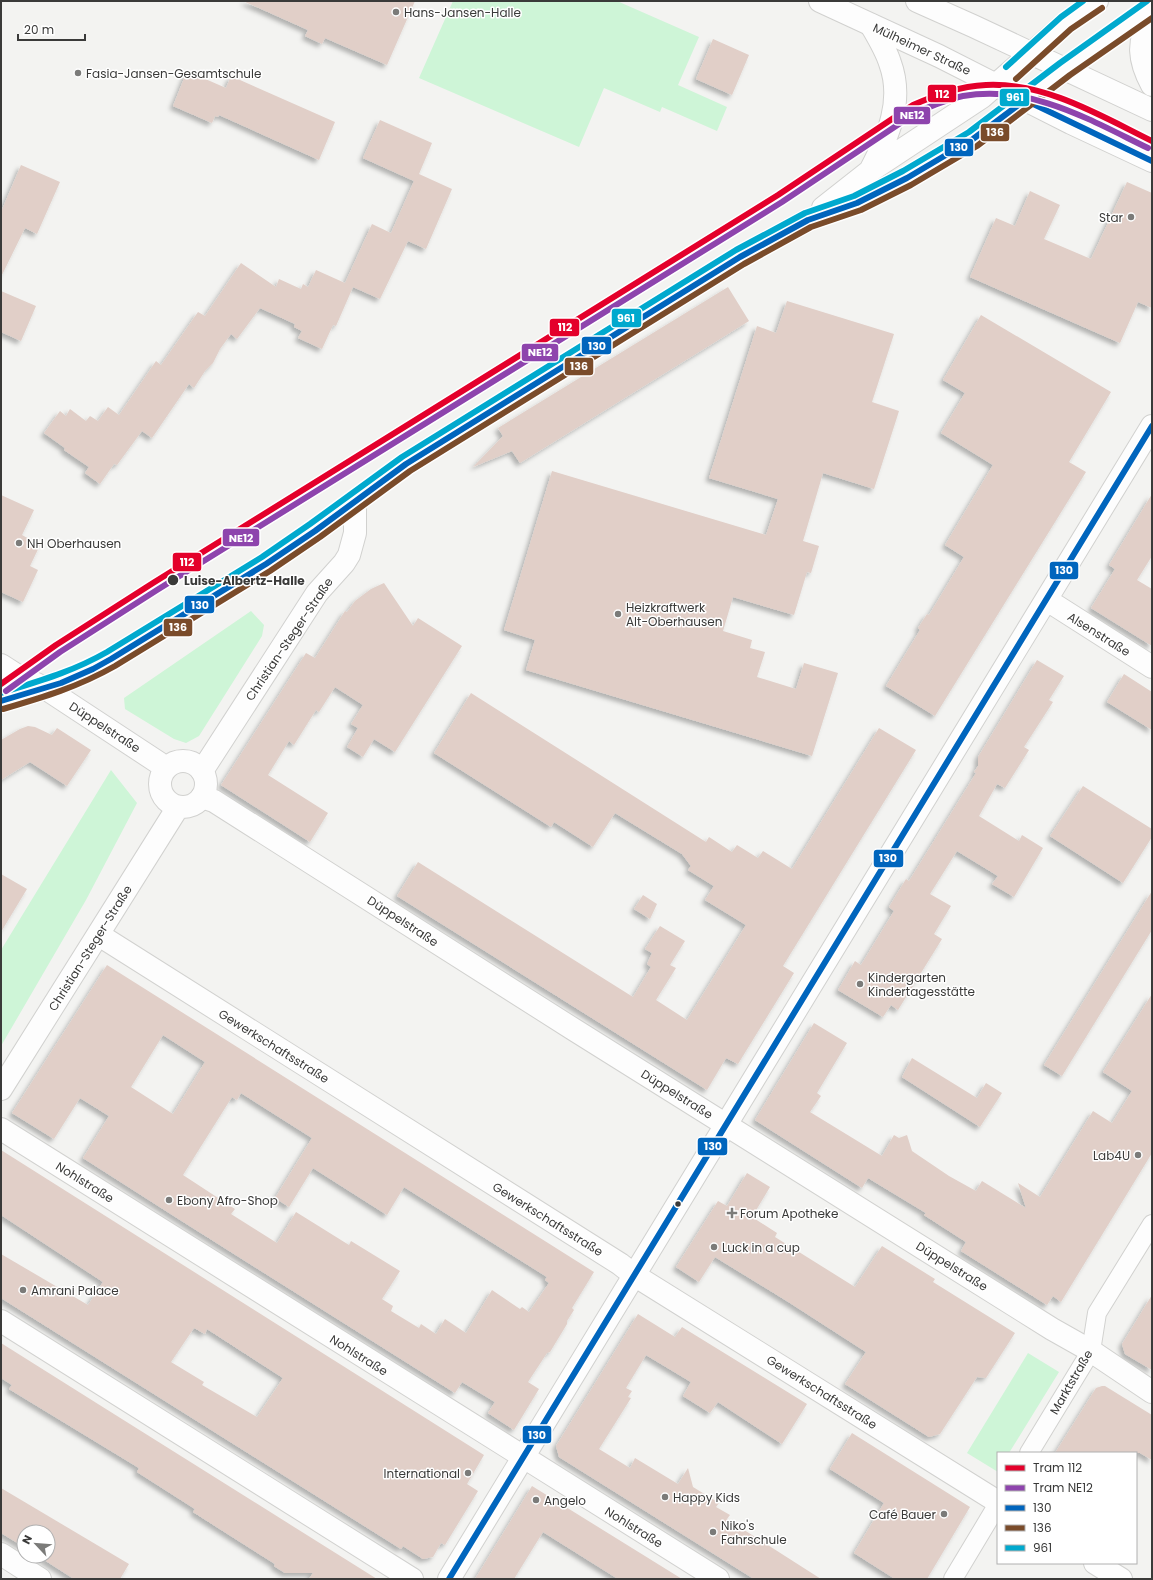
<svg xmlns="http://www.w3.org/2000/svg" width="1153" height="1580" viewBox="0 0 1153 1580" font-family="Poppins,sans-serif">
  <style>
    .green { fill: #cef5d7 }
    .building { fill: #e1cfc8; fill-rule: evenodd; filter: url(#shadow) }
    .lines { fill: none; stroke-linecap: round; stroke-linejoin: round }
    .pedestrian-casing { stroke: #d1d1cf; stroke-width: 20 }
    .minor-casing { stroke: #d1d1cf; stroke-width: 24 }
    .secondary-casing { stroke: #d1d1cf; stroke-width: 24 }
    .primary-casing { stroke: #d1d1cf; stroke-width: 24 }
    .pedestrian { stroke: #fdfdfd; stroke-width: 18 }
    .minor { stroke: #fdfdfd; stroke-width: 22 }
    .secondary { stroke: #fdfdfd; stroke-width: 22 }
    .primary { stroke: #fdfdfd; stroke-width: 22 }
    .bus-1-casing { stroke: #fff; stroke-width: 9 }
    .bus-2-casing { stroke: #fff; stroke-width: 9 }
    .bus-3-casing { stroke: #fff; stroke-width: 9 }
    .bus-1 { stroke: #0065bd; stroke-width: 6 }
    .bus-2 { stroke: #7a4b2a; stroke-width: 6 }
    .bus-3 { stroke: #00a9ce; stroke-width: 6 }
    .tram-1-casing { stroke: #fff; stroke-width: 9 }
    .tram-2-casing { stroke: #fff; stroke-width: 9 }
    .tram-1 { stroke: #e4002b; stroke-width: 6 }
    .tram-2 { stroke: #8e44ad; stroke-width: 6 }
    .poi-dot { fill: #7b7b79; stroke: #fff; stroke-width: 1.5 }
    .stop-dot { fill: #3a3a39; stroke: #fff; stroke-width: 1.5 }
    .labels { text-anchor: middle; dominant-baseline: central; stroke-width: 3; stroke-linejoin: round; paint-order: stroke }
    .poi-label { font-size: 12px; fill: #3a3a39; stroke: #fff; text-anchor: start }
    .street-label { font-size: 12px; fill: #3a3a39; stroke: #fff }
    .stop-label { font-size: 12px; font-weight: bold; fill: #3a3a39; stroke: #fff; text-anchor: start }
    .line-badge { stroke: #fff; stroke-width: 1.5 }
    .badge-label { font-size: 11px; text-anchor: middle; font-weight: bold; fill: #fff }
  </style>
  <defs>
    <filter id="shadow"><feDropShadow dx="-3.5" dy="3.5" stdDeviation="2" flood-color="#0004"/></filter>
  </defs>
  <rect width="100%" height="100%" fill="#f3f3f1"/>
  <path class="green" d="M453,1H617L699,37L678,85L727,107L717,131L662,107L660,112L604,88L579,147L419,78Z
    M251,611L264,625L262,636L199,736L186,743L174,739L125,709L124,698Z
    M111,770L137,803L86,900L1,1046V950Z
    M1028,1353L1059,1372L1009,1453H998V1472L967,1453Z"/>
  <path class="building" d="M243,1H415L387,65L325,38L322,44L305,36L308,30Z
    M713,39L749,55L732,95L696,79Z
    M187,71L226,88L231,76L335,122L319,160L219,115L218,117L215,116L212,123L173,106Z
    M380,120L432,143L419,174L452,189L426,249L408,241L380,299L353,287L336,326L333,325L322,349L298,338L302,331L294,327L295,324L260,308L237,339L231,334L220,349L213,363L205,371L194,388L189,384L152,438L142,431L117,465L114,464L100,484L85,473L89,467L64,450L65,448L44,433L60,411L66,416L70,409L86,421L90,416L98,421L108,407L119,415L156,361L161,365L198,312L205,316L241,263L276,287L279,279L301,289L303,284L308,287L316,270L345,283L372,224L391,233L414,181L363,158Z
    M21,165L60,182L37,234L25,228L1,277V212Z
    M1127,182L1152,193V308L1138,302L1120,343L970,277L996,218L1015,226L1030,191L1060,205L1044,239L1091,259Z
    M728,287L749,321L520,463L512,451L473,467L503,436L498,428Z
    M1,291L36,306L21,341L1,332Z
    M787,301L894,334L872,402L899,411L874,489L823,473L803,541L819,546L811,573L807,572L794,615L733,597L723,631L752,640L750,648L765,652L757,677L796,689L804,663L838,673L812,756L526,670L535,640L504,630L552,471L766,535L778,499L709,478L757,326L776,333Z
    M981,315L1111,392L1069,462L1086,472L935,716L886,686L920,630L918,628L927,614L929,615L964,557L945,545L993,465L941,433L965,393L943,380Z
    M1152,494V556L1137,580L1152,589V646L1091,608L1115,569L1109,565Z
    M1,495L34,510L22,535L40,545L30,566L38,570L23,602L1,592Z
    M384,583L413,626L418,618L462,646L395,752L374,739L363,757L347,747L358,728L351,724L363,705L335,687L319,712L316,710L294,745L289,741L268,775L328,813L310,842L221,785L306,653L315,658L345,611L347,612L355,601L371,589Z
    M1037,660L1064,676L1049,700L1053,702L1024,747L1029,750L1005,788L997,784L979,816L1019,841L1022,835L1043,848L1014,897L992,884L998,876L957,851L930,894L951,906L934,934L942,939L898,1010L891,1005L883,1017L838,990L855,961L861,965L894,911L889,907L906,879L909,881L976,773L974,772L978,766V757Z
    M1124,674L1152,692V730L1107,702Z
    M471,693L706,842L709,837L732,852L737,845L758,858L763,851L792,869L879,728L916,750L783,966L794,973L738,1064L726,1058L707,1090L397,896L418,862L633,997L651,967L647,964L652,953L645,949L660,926L685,941L670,965L676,968L656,1000L687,1020L746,925L705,900L714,886L688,870L691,866L682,854L615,813L593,847L554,822L551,827L434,753Z
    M28,726L35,727L52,735L57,728L91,750L67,786L30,762L1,780V740L20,729Z
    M1083,786L1152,829V837L1123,883L1050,836Z
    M1,874L27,889L1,932Z
    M1152,891V930L1062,1076L1044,1065Z
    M643,895L657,904L650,919L634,909Z
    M107,965L594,1272L572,1308L574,1310L567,1321V1324L550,1352L547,1353L528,1382L539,1389L514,1430L488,1413L495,1402L462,1382L455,1393L177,1218L83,1158L109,1116L80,1098L54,1139L12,1113ZM163,1035L205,1062L173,1114L131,1087ZM241,1093L312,1138L275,1198L289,1207L313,1168L387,1215L404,1187L547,1277L545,1280L549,1283L529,1312L522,1307L520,1309L492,1290L466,1333L445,1319L436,1334L421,1324L419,1328L391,1311L393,1306L382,1299L400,1271L351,1241L349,1245L296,1212L277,1243L231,1214L235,1209L183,1175L232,1097L237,1100Z
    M1152,994V1153L1061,1302L1053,1296L1047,1305L961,1251L966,1242L924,1215L926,1213L868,1178L862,1188L755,1120L814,1023L847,1043L817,1093L821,1096L810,1112L882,1156L894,1135L899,1138L907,1135L912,1151L949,1176L976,1191L982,1181L1026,1208L1018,1183L1040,1197L1093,1111L1112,1123L1132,1091L1103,1072Z
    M912,1058L977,1098L986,1083L1002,1093L980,1127L902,1077Z
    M1,1150L484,1455L467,1484L478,1491L445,1545L441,1543L433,1557L423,1559L403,1546L401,1549L1,1298V1254L88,1305L103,1282L1,1215ZM194,1328L205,1334L207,1329L283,1378L257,1417L202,1385L204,1382L171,1362Z
    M747,1173L770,1187L752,1217L777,1233L775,1237L855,1287L882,1246L935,1279L933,1282L1015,1333L986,1378L977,1377L940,1434L929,1437L845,1384L866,1352L790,1303L715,1257L699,1282L676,1267L718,1201L727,1206Z
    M1152,1295V1370L1125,1354L1122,1344Z
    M638,1314L675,1337L682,1327L807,1404L782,1444L718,1402L710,1413L683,1396L691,1382L646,1355L626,1388L632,1391L628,1397L631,1398L599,1449L630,1468L635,1458L678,1484L688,1468L693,1487L719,1503L716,1507L730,1515L727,1519L821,1579H754L559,1457L556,1446Z
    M1,1343L98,1404L377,1579H309L313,1573H285L274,1566L275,1564L193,1512L195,1509L137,1472L139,1468L9,1389L12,1385L1,1378Z
    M1102,1386H1105L1152,1415V1460L1140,1453H1055L1096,1388Z
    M852,1433L970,1507L927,1579H895L854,1553L884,1503L830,1469Z
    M532,1486L682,1579H618L543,1532L514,1579H475Z
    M1,1488L129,1564L120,1579H74L38,1556H48V1532H24V1547L1,1533Z"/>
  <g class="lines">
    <defs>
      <path id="pedestrian" d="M1029,1453L1091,1351L1097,1313L1152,1224
        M953,1579L998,1504"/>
      <path id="minor" d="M1047,600L1152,667
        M1,665L15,674L45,688
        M202,771L317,593L344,563L349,555L355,533V502
        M202,797L214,801L573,1029L1052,1329L1091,1351L1152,1392
        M99,935L620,1264L634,1275L998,1502
        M1,1129L718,1579
        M1,1321L412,1579
        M1,1554L40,1579
        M1095,1563L1121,1579
        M449,1579L1152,426"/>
      <path id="secondary" d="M1152,17C1136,41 1139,61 1152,85
        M870,171C888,137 904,101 890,63C886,50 878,37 871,25
        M823,208L870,171L982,97L1066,23L1097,1
        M45,688L159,763L165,769
        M1,701L61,683L93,669L111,659L266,564L315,531L406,464L740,257L808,220L857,203L907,178L973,139L1065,69L1152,8
        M160 784a23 23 0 1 1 46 0a23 23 0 1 1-46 0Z
        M1,1089L178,807"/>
      <path id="primary" d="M820,1L939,56L1071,123L1152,161
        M917,1L973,26L1152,110"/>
    </defs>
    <use href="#pedestrian" class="pedestrian-casing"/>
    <use href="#minor" class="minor-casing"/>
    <use href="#secondary" class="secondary-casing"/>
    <use href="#primary" class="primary-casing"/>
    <use href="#pedestrian" class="pedestrian"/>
    <use href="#minor" class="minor"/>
    <use href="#secondary" class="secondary"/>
    <use href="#primary" class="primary"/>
    <defs>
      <path id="bus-1" d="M1,701L61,683L93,669L111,659L266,564L315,531L406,464L740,257L808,220L857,203L907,178L973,139L1025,100L1152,161
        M449,1579L1152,426"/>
      <path id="bus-2" d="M1016,79L1071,29L1102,8
        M3,709C44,697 78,687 115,666L270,571L320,537L410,471L744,264L811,227L861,210L911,185L977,146L1070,75L1152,18"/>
      <path id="bus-3" d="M1006,67L1061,17L1083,1
        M1,693C39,681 72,672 107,652L262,557L310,524L402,457L736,250L805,213L854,196L903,171L969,132L1060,63L1147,1"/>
    </defs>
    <use href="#bus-1" class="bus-1-casing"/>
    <use href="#bus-2" class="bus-2-casing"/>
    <use href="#bus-3" class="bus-3-casing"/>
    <use href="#bus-1" class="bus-1"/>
    <use href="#bus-2" class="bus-2"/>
    <use href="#bus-3" class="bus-3"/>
    <defs>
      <path id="tram-1" d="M1,684L56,645L153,583L778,195L913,105C936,95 960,86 986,85C1045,82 1101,116 1152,141"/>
      <path id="tram-2" d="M6,691L60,652L157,590L782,202L917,112C932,106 947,99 963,96C1030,84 1090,120 1148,148"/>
    </defs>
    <use href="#tram-1" class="tram-1-casing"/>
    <use href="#tram-2" class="tram-2-casing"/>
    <use href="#tram-1" class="tram-1"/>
    <use href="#tram-2" class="tram-2"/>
  </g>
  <g class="poi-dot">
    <circle cx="396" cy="12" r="4"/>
    <circle cx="78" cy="73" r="4"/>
    <circle cx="1131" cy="217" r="4"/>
    <circle cx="19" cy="543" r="4"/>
    <circle cx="618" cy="614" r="4"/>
    <circle cx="860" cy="984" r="4"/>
    <circle cx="1138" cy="1155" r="4"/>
    <circle cx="169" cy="1200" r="4"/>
    <path d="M730 1207h4v4h4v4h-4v4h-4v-4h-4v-4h4z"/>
    <circle cx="714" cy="1247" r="4"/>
    <circle cx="23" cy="1290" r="4"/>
    <circle cx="468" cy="1473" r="4"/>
    <circle cx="665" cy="1497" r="4"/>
    <circle cx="536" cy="1500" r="4"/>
    <circle cx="944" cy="1514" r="4"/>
    <circle cx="713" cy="1532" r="4"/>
  </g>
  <g class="stop-dot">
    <circle cx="173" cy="580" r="6"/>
    <circle cx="678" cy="1204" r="3.5"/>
  </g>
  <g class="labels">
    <g class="poi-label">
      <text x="404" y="12">Hans-Jansen-Halle</text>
      <text x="86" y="73">Fasia-Jansen-Gesamtschule</text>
      <text x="1123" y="217" text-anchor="end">Star</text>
      <text x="27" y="543">NH Oberhausen</text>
      <text x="626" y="607">Heizkraftwerk<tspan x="626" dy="14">Alt-Oberhausen</tspan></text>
      <text x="868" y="977">Kindergarten<tspan x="868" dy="14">Kindertagesstätte</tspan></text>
      <text x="1130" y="1155" text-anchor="end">Lab4U</text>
      <text x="177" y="1200">Ebony Afro-Shop</text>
      <text x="740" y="1213">Forum Apotheke</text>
      <text x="722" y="1247">Luck in a cup</text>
      <text x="31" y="1290">Amrani Palace</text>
      <text x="460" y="1473" text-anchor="end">International</text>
      <text x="673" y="1497">Happy Kids</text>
      <text x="544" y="1500">Angelo</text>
      <text x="936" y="1514" text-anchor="end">Café Bauer</text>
      <text x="721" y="1525">Niko's<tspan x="721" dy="14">Fahrschule</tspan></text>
    </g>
    <g class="street-label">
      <text transform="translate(922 49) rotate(25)">Mülheimer Straße</text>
      <text transform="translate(1099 634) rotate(32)">Alsenstraße</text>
      <text transform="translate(289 639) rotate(-56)">Christian-Steger-Straße</text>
      <text transform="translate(105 727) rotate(33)">Düppelstraße</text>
      <text transform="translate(403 921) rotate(33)">Düppelstraße</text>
      <text transform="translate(90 948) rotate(-58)">Christian-Steger-Straße</text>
      <text transform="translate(274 1046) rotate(32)">Gewerkschaftsstraße</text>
      <text transform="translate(677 1094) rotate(32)">Düppelstraße</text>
      <text transform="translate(85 1182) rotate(32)">Nohlstraße</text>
      <text transform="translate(548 1219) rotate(32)">Gewerkschaftsstraße</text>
      <text transform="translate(952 1266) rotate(32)">Düppelstraße</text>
      <text transform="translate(359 1355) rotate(32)">Nohlstraße</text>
      <text transform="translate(1071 1382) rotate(-60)">Marktstraße</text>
      <text transform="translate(822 1392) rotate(32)">Gewerkschaftsstraße</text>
      <text transform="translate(634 1527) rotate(32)">Nohlstraße</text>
    </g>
    <g class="stop-label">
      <text x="184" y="580">Luise-Albertz-Halle</text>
    </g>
  </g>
  <g class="line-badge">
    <rect x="927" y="84" width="30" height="19" rx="4" fill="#e4002b"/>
    <rect x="999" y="88" width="31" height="19" rx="4" fill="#00a9ce"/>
    <rect x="893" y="106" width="38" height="19" rx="4" fill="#8e44ad"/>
    <rect x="980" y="123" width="30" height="19" rx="4" fill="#7a4b2a"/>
    <rect x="944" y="138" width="30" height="19" rx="4" fill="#0065bd"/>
    <rect x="611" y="308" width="31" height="20" rx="4" fill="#00a9ce"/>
    <rect x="549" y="318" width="31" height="19" rx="4" fill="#e4002b"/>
    <rect x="581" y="336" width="31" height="19" rx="4" fill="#0065bd"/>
    <rect x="521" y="343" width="38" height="19" rx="4" fill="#8e44ad"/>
    <rect x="564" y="357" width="30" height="19" rx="4" fill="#7a4b2a"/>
    <rect x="222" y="528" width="38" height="19" rx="4" fill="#8e44ad"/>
    <rect x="172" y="552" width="30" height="20" rx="4" fill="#e4002b"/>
    <rect x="1049" y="561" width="30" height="19" rx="4" fill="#0065bd"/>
    <rect x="184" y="595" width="31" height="19" rx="4" fill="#0065bd"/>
    <rect x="163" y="618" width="30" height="19" rx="4" fill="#7a4b2a"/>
    <rect x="873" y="849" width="31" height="19" rx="4" fill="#0065bd"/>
    <rect x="697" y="1137" width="31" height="19" rx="4" fill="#0065bd"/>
    <rect x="522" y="1425" width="30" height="19" rx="4" fill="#0065bd"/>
  </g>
  <g class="badge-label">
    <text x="942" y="98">112</text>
    <text x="1015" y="101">961</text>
    <text x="912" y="119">NE12</text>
    <text x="995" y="136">136</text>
    <text x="959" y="151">130</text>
    <text x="626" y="322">961</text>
    <text x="565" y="331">112</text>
    <text x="597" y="350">130</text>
    <text x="540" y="356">NE12</text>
    <text x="579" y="370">136</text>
    <text x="241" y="542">NE12</text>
    <text x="187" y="566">112</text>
    <text x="1064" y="574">130</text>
    <text x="200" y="609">130</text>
    <text x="178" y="631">136</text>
    <text x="888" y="862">130</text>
    <text x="713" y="1150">130</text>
    <text x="537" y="1439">130</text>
  </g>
  <rect width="1153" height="1580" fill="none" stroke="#3a3a39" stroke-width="4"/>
  <rect x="997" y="1452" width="140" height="112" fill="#ffffff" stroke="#b0b0b0"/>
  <rect x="1005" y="1465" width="20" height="6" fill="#e4002b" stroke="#b0b0b0"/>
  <text x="1033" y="1472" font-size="12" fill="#3a3a39">Tram 112</text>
  <rect x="1005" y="1485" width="20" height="6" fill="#8e44ad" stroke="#b0b0b0"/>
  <text x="1033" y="1492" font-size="12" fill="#3a3a39">Tram NE12</text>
  <rect x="1005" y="1505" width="20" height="6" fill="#0065bd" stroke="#b0b0b0"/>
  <text x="1033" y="1512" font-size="12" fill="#3a3a39">130</text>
  <rect x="1005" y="1525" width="20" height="6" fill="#7a4b2a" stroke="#b0b0b0"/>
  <text x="1033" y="1532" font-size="12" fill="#3a3a39">136</text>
  <rect x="1005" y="1545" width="20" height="6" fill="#00a9ce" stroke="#b0b0b0"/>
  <text x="1033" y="1552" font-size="12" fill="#3a3a39">961</text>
  <g transform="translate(36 1544) rotate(296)"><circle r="19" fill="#ffffff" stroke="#b0b0b0"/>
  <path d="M0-3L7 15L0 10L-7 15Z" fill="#7b7b79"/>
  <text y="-6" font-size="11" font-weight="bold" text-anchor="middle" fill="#3a3a39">N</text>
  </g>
  <path d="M18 34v6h67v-6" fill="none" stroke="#3a3a39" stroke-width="2"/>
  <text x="24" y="34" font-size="12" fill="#3a3a39" stroke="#ffffff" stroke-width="3" paint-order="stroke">20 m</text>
</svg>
